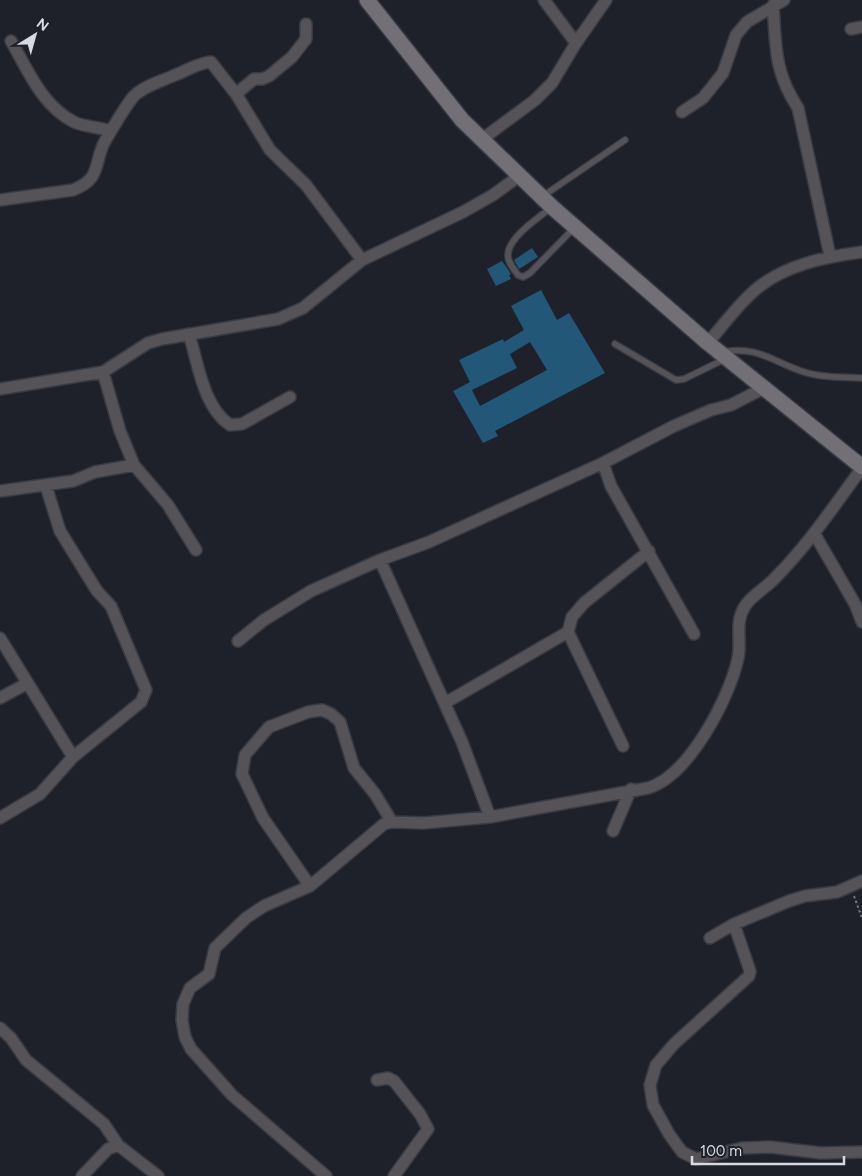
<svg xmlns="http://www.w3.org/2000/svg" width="862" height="1176" viewBox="0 0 862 1176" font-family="Figtree,sans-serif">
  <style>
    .building { fill: #225778; fill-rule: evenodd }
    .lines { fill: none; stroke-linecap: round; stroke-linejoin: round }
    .lane-casing { stroke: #383b44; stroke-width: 8 }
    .street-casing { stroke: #383b44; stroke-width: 14 }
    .secondary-casing { stroke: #383b44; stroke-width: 18 }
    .path { stroke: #73757d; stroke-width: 2; stroke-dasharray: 2.5 2.5; stroke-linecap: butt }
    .lane { stroke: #555358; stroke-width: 5.5 }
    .street { stroke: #555358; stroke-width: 11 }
    .secondary { stroke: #726f77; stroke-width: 15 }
  </style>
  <rect width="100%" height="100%" fill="#1e212a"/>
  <path class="building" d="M532,248L538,257L519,269L514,260Z
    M502,261L511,274L509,275L511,279L496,286L487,269Z
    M541,290L557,320L569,313L605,373L495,431L498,436L483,443L453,391L470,382L459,360L503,339L504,342L524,330L511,306ZM530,342L547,370L480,406L472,390L517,368L510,354Z"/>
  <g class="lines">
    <defs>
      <path id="lane" d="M543,196L625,140
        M552,207C539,217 509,237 508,254C507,262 514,269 518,275L523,277L530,273L575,227
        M615,344L676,380L684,379L725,359
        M722,352C757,345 773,362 804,372C822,378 843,377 862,378"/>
      <path id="street" d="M544,0L576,43
        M773,5C776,46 774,72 798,108L830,256
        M851,29L862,27
        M11,41C28,70 42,106 74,122C85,127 99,127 111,131
        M236,94L254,79H262L269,76L292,57L306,39V24
        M682,112L703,98L723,73L736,35L747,22L784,0
        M481,140L535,100L552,83L576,43L606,0
        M0,200L73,190C100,179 94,167 103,145C107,137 128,102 134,96C144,86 162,81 175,75C186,71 200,62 211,62L236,94L270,150L306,185L362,260
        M189,334C198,363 203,407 230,425L242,424L290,397
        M708,343C723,325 737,306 754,291C783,265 825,257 862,252
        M103,372L120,431L134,465L168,505L196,550
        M0,389L103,372L148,343L162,339L278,319L303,308L362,260L463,212L493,195L519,176
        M603,463L611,486L694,634
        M0,491L73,481L95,472L134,465
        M814,533L855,604L862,622
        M380,560L462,742L490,817
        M568,632L623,746
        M0,638L73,757
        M238,641L264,620L311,591L380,560L429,542L603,463L674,426L711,410L731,405L764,388
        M0,698L28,683
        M445,703L568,632L572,617L584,603L649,551
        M0,818L40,794L73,757L141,702L146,690L111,606L97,591L60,531L46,486
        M613,831L631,789
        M310,886L263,818L242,774L245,755L269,727L308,712L322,710L331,714L340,722L354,768L375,794L392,822
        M734,924L750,971L749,976L674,1044L656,1065L650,1085L653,1105L669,1134L682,1152L696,1159L742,1148L770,1147L821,1153L862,1152
        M710,938L734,924L789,901L805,896L837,892L862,881
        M0,1028L11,1038L26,1060L104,1124L118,1145L158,1176
        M377,1080L388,1078L394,1081L420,1114L428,1129L394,1176
        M82,1176L108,1149L118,1145
        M326,1176L232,1095L191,1049L185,1037L182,1020L183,1004L190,988L209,974L215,948L246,918L264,906L310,886L384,824L392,822L424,823L490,817L648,788C689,776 730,697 738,658C742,640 734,623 745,606C752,595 766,588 775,578C808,545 834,506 862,468"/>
      <path id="secondary" d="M367,0L462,120L552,207L708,343L862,467"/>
    </defs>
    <use href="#lane" class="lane-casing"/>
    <use href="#street" class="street-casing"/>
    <use href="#secondary" class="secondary-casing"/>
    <path class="path" d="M854,896L862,918"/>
    <use href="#lane" class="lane"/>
    <use href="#street" class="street"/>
    <use href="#secondary" class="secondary"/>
  </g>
  <g transform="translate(35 35) rotate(37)" stroke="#1e212a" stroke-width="4" paint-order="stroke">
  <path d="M0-4L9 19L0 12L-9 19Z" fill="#d8dae1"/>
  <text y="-8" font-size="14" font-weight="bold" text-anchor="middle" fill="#d8dae1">N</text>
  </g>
  <path d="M692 1156v8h152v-8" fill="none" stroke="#d8dae1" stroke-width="2.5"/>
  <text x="700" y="1156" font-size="15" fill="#d8dae1" stroke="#1e212a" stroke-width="4" paint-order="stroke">100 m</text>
</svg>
